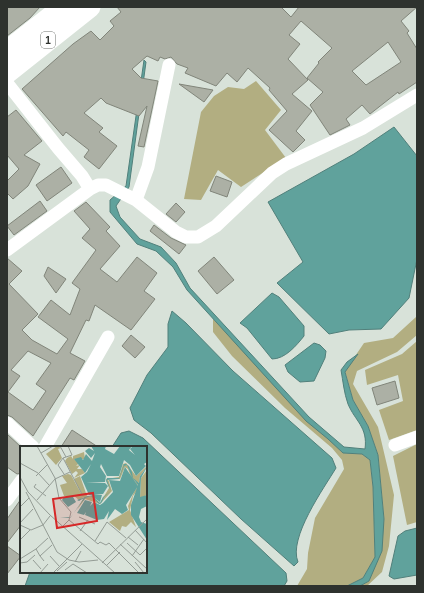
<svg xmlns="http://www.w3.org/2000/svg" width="424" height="593" viewBox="0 0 424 593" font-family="Arial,sans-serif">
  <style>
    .green { fill: #b2ae81 }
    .water { fill: #60a29c; stroke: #51807b }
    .building { fill: #acb0a5; stroke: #81857a; fill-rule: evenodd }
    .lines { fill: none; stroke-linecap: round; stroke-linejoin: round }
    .minor { stroke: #fff; stroke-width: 13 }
    .trunk { stroke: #fff; stroke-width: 21 }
    .labels { text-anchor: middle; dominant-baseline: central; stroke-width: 3; stroke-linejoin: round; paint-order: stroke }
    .shield { fill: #fff; stroke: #6d706d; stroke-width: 1 }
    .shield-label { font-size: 10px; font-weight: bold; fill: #2e322e }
    .inset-road { fill: none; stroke: #949c95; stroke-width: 1 }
    .view { fill: #d62828; fill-opacity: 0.15; stroke: #d62828; stroke-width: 2 }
    .inset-edge { fill: none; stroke: #2e322e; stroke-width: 2 }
  </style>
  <rect width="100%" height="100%" fill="#d8e2d9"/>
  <path class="green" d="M256,81L281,110L265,130L286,158L241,187L218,170L201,200L184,199L201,112L214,96L228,87L244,89Z
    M417,314V335L397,352L357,371L353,384L378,427L394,495L389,546L382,572L367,586H360L369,581L384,519L378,455L368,426L353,400L345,371L364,343L393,338L416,317Z
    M213,319L343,453L362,454L370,460L373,487L375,557L363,578L347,586H297L307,569L308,553L315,518L344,469L342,460L332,448L285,408L232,356L213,332Z
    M417,341V430L389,440L379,410L403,401L398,375L367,385L365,370L402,354Z
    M417,444V522L407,525L393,456Z"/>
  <path class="water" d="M144,60L146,62L129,187L116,206L120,217L140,239L161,247L176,263L190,288L309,417L344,447L365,449C368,427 355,421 348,404C344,393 343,381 341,370L347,362L358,354L345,372L353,400L368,426L378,455L384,519L382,551L369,581L360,586H347L363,578L375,557L373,487L370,460L362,454L343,453L328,439L306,421L187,290L173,267L156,251L137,244L110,212V200L126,186Z
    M394,127L417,156V259L409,298L381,329L349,330L329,334L277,283L303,262L268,202L354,154Z
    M272,293L279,297L304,326V336C296,346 285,359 272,359L247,328L240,323Z
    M172,311L186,323L233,371L332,458L336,468C324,488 288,538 298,562L294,566L241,519L151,433L134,420L130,408L147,375L168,347V324Z
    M314,343L320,345L326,351L325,358L314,381L300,382L288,372L285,365Z
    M129,431L143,438L286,573L287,581L284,586H25L30,572H146V447H112L121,433Z
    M417,528V575L394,579L389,576L398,536L405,531Z"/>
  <path class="building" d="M7,7H40L30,18L7,36Z
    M117,7H281L291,17L299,7H417L401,21L409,31L407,33L417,49V82L399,94L398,92L370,114L362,105L346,119L350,125L330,135L310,105L323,92L307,78L319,63L318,62L332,48L301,21L289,35L300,44L288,59L308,80L292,94L312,111L296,131L305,140L293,152L269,130L287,111L269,90L270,88L248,68L237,82L227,73L216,86L185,73L188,68L177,64L171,57L165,59L160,57L158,61L147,56L132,69L141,78L158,81L144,147L138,146L147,106L139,116L106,103L101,98L84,113L103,128L99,132L117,146L99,169L84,157L89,150L66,132L63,136L22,89L73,44L91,31L100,40L114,26L110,21L121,12ZM388,42L401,62L366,85L352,71Z
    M179,84L213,90L204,102Z
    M16,110L42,141L24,155L40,164L28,186L13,199L7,193V181L19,169L7,155V117Z
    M61,167L72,183L47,201L36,185Z
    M216,176L232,182L227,197L210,191Z
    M40,201L47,211L14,235L7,226Z
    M86,202L110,227L106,231L120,246L100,269L117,282L137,257L157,273L144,291L155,299L131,330L95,305L89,321L86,320L70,353L85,361L74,380L70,378L33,436L12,417L7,415V258L22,271L9,284L38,314L22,330L32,340L57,354L68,339L38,317L51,300L70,315L80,289L72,283L96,250L82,238L90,229L74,211ZM28,351L51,363L36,384L46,391L33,410L8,392L20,376L11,370Z
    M176,203L185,212L176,222L166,214Z
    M154,225L171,238L186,245L179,254L150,231Z
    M214,257L234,280L217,294L198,271Z
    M48,267L66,279L56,293L44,276Z
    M131,335L145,347L135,358L122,346Z
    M395,381L399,398L377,405L372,388Z
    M72,430L98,447H61Z
    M7,434L21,447V473L17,474L7,467Z
    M21,499V525L7,543V519Z
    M7,546L21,556L7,574Z"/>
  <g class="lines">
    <path class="minor" d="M7,83L58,148L82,176L90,189L7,250
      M90,189L98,185H106L136,200L176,232L186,237H198L216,226L272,173L286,164L363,128L417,95
      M136,200L148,167L169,65
      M7,423L33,447
      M395,445L417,437
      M45,447L108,337
      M7,500L21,481"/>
    <path class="trunk" d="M7,51L63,7
      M7,73L90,7"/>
  </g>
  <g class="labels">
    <rect class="shield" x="41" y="32" width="14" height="16" rx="3"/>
    <g class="shield-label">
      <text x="48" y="40">1</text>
    </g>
  </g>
  <g transform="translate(20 446)">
    <rect width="127" height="127" fill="#d8e2d9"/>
    <path d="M37,0L41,2L38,3L42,12L36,19L26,8ZM64,6L65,13H54L59,17L56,20L60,19L57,23H62L65,27L54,32L58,27L56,25L52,28L45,15L47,12L51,10L53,13V10ZM106,17L116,30L126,21L127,17V21L120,30L119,37L113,33L117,37L119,42L113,50L110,64L116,81L111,76L106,81L102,80L100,85L89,76L109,64L108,60L114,46L118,40L111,31L108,23L105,21L100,33H88L92,45L80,58L65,53L57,64L64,51L59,54L54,50H44L40,39L47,37L42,30L48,28L51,29L63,51L54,33L60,30L67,50H72L80,57L89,42L86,33L99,31L103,18ZM127,24V49L120,52L121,32Z" fill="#b2ae81"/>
    <path d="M71,0H86L85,3L94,8L100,0H112L109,4L115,9L110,3L113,0L127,1V16L124,18L126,20L116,30L110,19L104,14L99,30H87L81,18L80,21L86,30L85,36H66L85,37L88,40L83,48L74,49H82L80,56L73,51L80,57L83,51L91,45L86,35L87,32H99L104,18H106L109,20L112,26L113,32L119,37L120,30L127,21L121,32L120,51L127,49V60L121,63L119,71L121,76L127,78V94L111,69V59L118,39L112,31L107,19L104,20L99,33L87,34L91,45L84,51L82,56L80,58H79L71,50L65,52L64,54L62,56L50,72L40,71H51L64,52L59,55L57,54L68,50H73L69,49L61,31L67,26L71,18L65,27L54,13L61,11L63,14L66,8L72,15L75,7L71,12L65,5L69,2L74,5ZM105,21L118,40L106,59L108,64L102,68L95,63L87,74L89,65L84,73L77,74L65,69L66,66L64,69L57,67L65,54L72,56L70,60L74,56L80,59L83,57L93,46L89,34L100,35ZM44,51H53L56,56L48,61L42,54Z" fill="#60a29c"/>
    <path class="inset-road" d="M17,0L35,32L39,52L51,66L49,74M40,0L46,11M48,0L52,9L43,12L63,50M21,7L33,0M43,12L38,19L44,28M0,17L18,27L29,39M16,30L28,18M0,31L8,46L30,69L95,127M16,38L14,41L26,50M6,46L37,106L49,114L59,116L78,114M17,54L35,33L50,26M0,61L9,52M59,71L75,78M0,77L13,63M0,79L11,84L23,79L30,70M43,80L49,74L78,98L80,96L86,99L89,97L119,127M115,84L127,97M60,85L68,74M108,91L118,99M0,94L10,84M75,95L87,76L106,92M107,97L120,109L127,102M100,98L127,123M20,110L16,103L28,92M30,110L39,120M112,110L124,93M0,113L16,103M13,114L21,123M24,115L20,110L32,99M55,116L61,105M115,116L124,127M0,117L7,116L15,109M82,117L127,73M87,119L100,106M45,124L53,118L67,127M37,125L47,116M20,127L28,118M33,127L62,98"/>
    <path class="view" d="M73,47L77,75L37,82L33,53Z"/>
    <rect width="127" height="127" class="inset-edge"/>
  </g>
  <rect width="424" height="593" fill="none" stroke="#2e322e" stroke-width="16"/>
</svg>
